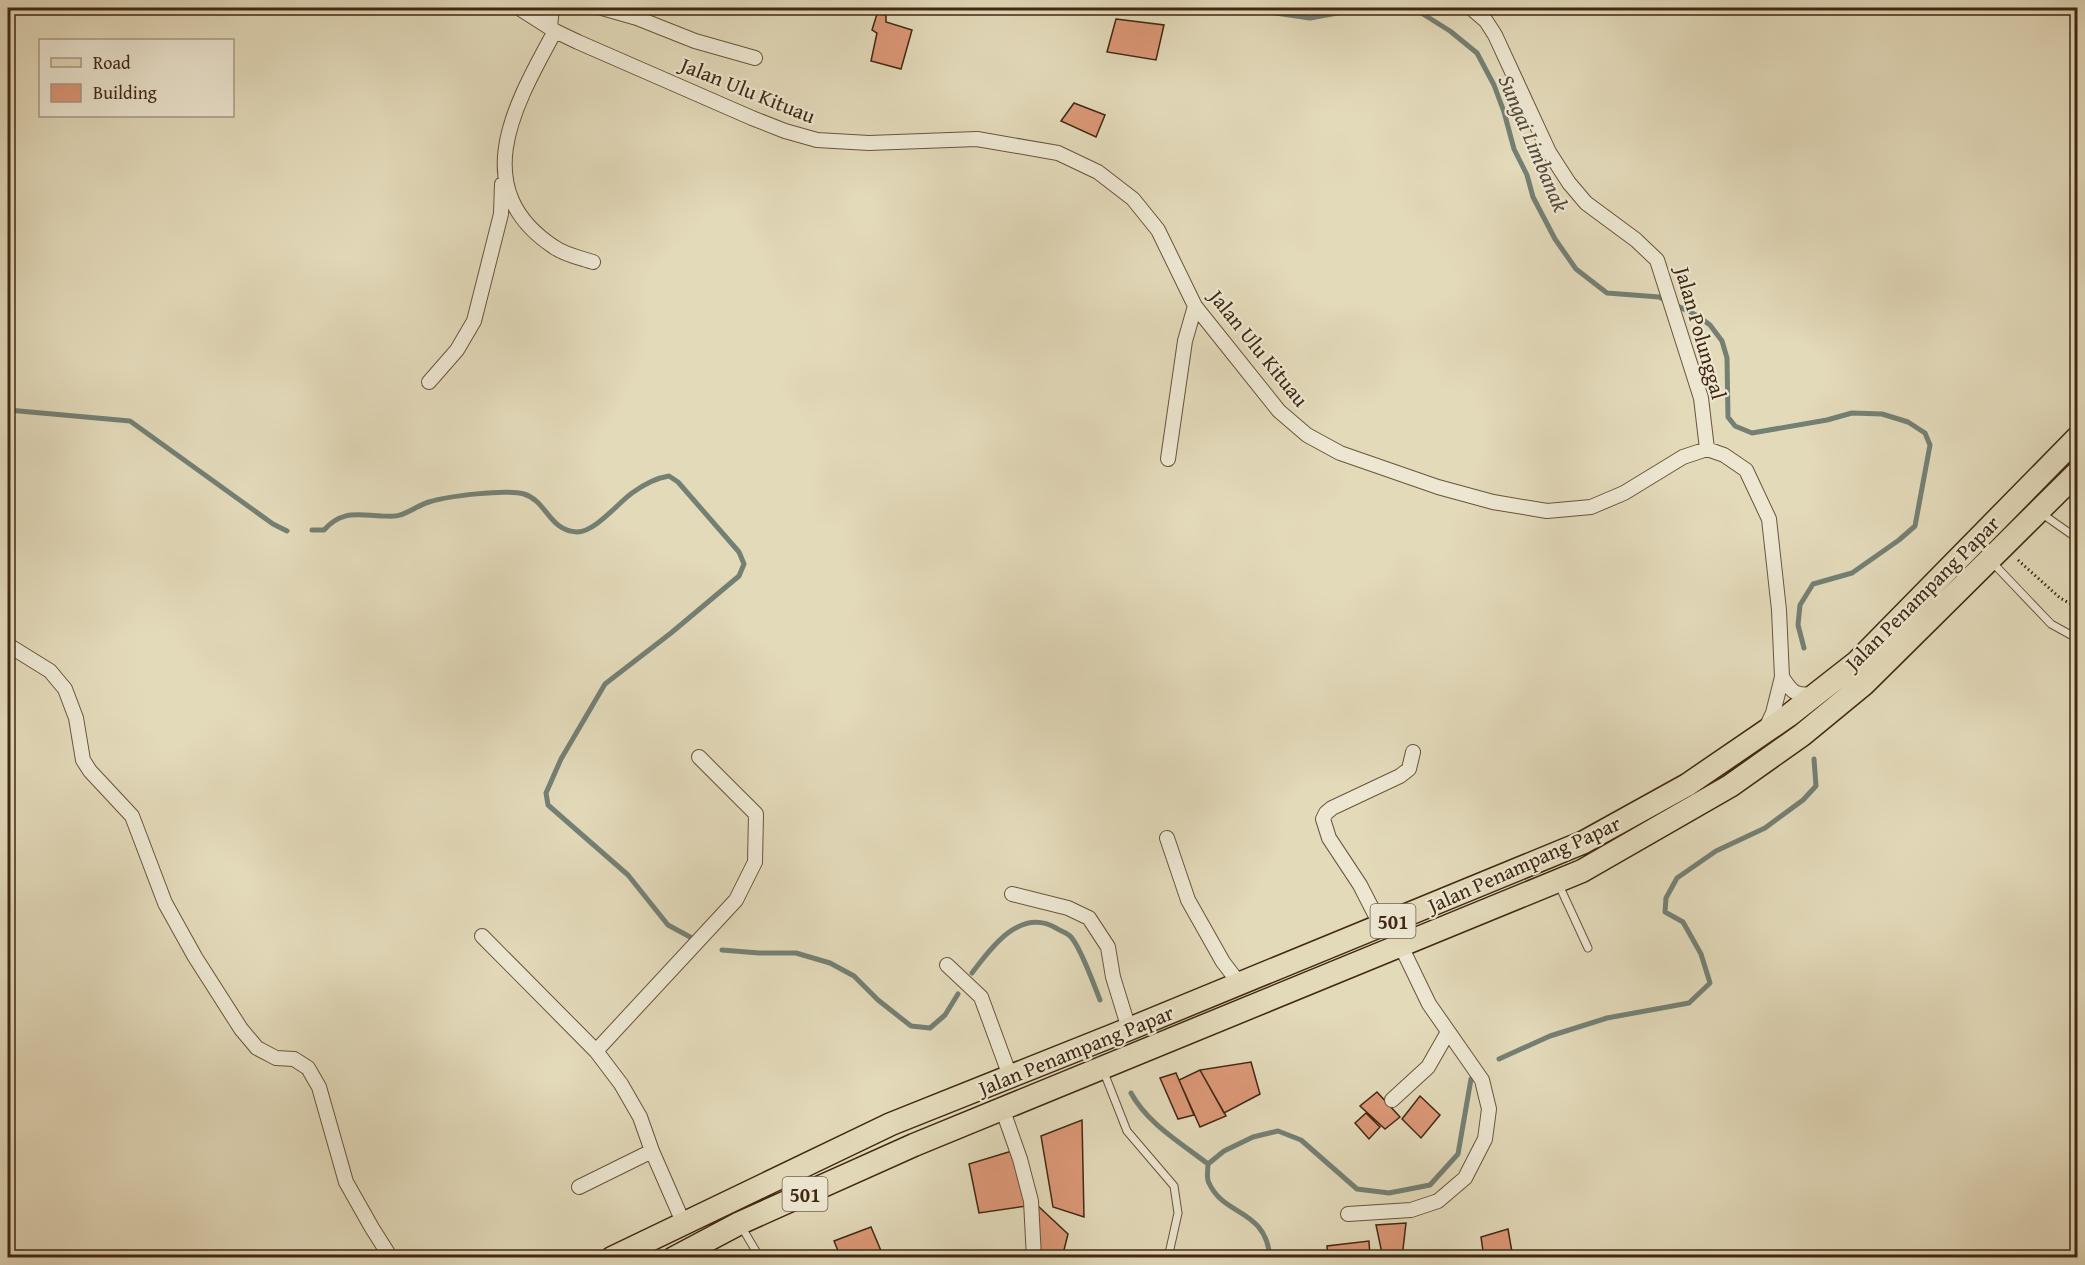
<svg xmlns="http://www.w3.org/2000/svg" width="2085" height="1265" viewBox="0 0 2085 1265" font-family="'Gentium Book Plus',serif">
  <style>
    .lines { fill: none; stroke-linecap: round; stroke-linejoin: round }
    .stream { stroke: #748074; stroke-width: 5 }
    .building { fill: #dc9877; stroke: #402812; stroke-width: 1.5 }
    .lane-casing { stroke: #69543c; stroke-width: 9 }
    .street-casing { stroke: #69543c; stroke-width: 16 }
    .primary-casing { stroke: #402812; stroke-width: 25 }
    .path { stroke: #402812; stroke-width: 3; stroke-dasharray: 1.5 3; stroke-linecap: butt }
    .lane { stroke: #ede7d2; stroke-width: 7 }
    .street { stroke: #ede7d2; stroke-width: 14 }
    .primary { stroke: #e3daba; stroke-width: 22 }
    .labels { text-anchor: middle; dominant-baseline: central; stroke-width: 4.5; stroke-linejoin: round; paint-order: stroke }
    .shield { fill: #ede7d2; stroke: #74614c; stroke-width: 1.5 }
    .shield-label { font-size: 20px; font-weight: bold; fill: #402812 }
    .street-label { font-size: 21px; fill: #402812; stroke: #ede7d2 }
    .water-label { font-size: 22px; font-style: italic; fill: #564c3b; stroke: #ede7d2 }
  </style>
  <rect width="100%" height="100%" fill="#e3daba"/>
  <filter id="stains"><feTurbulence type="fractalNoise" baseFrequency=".00333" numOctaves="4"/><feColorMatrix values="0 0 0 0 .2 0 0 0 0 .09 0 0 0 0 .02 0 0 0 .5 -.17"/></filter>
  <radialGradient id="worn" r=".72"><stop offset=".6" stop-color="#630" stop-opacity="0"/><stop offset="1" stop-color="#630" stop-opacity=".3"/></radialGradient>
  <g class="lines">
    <path class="stream" d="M1214,8L1269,12L1310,18L1365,8
      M1410,8L1415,9L1450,31L1477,53L1494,85L1504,112L1514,149L1527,175L1533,197L1555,239L1576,269L1607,293L1659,297L1698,316L1710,325L1722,341L1727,358L1728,417L1735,426L1752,433L1827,420L1852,413L1882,414L1908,422L1925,433L1930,445L1915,526L1899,540L1852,573L1813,584L1800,605L1798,625L1804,648
      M8,410L130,421L273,524L287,531
      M312,530H324C342,510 357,515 382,516C388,516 395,517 400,515C410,512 419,505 429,502C448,496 505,489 524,494C547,501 549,531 577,532C595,532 618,503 632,493C643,485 656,478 669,476L678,482L739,552L744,564L739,576L671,633L605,684L561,759L546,793L548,805L628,875L668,925L692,938
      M722,950L759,953H796L830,963L854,976L878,1000L911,1026L930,1028L945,1015L958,994
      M972,973C991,948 1020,907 1056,928C1060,931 1068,933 1071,937C1081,948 1094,985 1100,1000
      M1499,1059L1550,1036L1607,1018L1689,1003L1710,983L1701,954L1683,922L1665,912L1666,898L1677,878L1716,851L1765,828L1803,800L1816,786L1814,759
      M1131,1093C1147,1123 1181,1143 1208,1164
      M1270,1258C1266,1208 1224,1217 1209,1183C1206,1178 1208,1170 1208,1164L1224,1151L1253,1137L1278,1131L1301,1140L1357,1189L1389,1193L1430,1185L1458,1154L1471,1079"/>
  </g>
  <path class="building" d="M877,14L886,15V22L912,30L901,69L871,61L877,33L872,30Z
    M1116,19L1164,25L1156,60L1107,52Z
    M1074,103L1105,115L1096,137L1061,121Z
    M1251,1062L1260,1094L1224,1113L1200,1070Z
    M1200,1070L1226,1116L1200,1127L1179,1080Z
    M1176,1073L1194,1115L1178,1119L1160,1078Z
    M1377,1092L1400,1117L1385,1129L1360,1106Z
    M1420,1096L1440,1115L1421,1138L1402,1119Z
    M1366,1113L1380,1127L1369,1139L1355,1123Z
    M1082,1120L1084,1217L1053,1207L1041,1136Z
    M1012,1151L1027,1206L979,1213L969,1164Z
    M1037,1205L1068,1234L1062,1258H1052L1035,1246Z
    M1406,1223L1402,1258H1383L1376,1225Z
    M871,1227L884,1258H841L834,1241Z
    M1508,1229L1513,1258H1484L1481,1237Z
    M1369,1241L1370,1258H1328L1327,1246Z"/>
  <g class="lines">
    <defs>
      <path id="lane" d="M2041,513L2078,539
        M1991,561L2051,624L2078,639
        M1558,883L1588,948
        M1103,1070L1127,1131L1174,1186L1178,1213L1168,1258
        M741,1226L760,1258"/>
      <path id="street" d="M519,8L555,31L578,42L752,118L785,131L817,140L869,143L977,139L1058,153L1098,172L1133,199L1158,230L1195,306L1279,411L1307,435L1340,453L1438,487L1493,502L1547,511L1591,507L1624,493L1683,457L1707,449L1724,455L1746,470L1769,519L1779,610L1782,677L1773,713L1766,728
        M602,8L637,18L695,41L755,58
        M1471,8L1486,21L1495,35L1549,152L1569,183L1586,203L1636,240L1657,260L1701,398L1707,449
        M550,27L552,8
        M555,31C516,103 465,188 554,247C565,255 581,258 593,262
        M429,382L457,350L474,321L501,214L502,184
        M1168,459L1185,341L1195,306
        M8,645L50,671L65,689L76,718L83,760L90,771L132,816L165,903L195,957L241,1029L257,1048L276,1058L294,1059L308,1068L319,1087L346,1182L372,1228L391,1258
        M1782,677C1792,693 1796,696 1814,694
        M1167,838L1188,900L1223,962L1239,983
        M1012,894L1068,908L1089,918L1108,947L1113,977L1129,1029
        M1381,926L1360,885L1329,838L1323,819L1326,813L1332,808L1400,776L1409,769L1413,752
        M482,936L596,1051L621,1084L640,1117L652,1151L683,1222
        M947,965L981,997L1010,1076
        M596,1051L736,900L755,862L756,814L699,757
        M1392,1100L1428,1067L1448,1032
        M1002,1108L1020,1159L1031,1201L1034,1258
        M579,1187L652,1151
        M1348,1214L1411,1210L1438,1201L1465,1178L1485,1139L1489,1109L1482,1080L1429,1004L1400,944"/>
      <path id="primary" d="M612,1258L891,1124L1129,1029L1584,842L1687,785L1788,716L1857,662L2078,437
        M674,1258L740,1223L914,1145L1582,871L1730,786L1802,735L1864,684L2078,472"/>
    </defs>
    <use href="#lane" class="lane-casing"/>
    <use href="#street" class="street-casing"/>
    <use href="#primary" class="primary-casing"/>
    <path class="path" d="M2035,8L2062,13L2078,9
      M2018,560L2060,598L2078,608"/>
    <use href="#lane" class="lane"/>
    <use href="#street" class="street"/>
    <use href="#primary" class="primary"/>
  </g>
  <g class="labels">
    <g class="shield">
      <rect x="1370.5" y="904" width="45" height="34" rx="4.5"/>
      <rect x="782.5" y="1177" width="45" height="34" rx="4.5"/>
    </g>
    <g class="shield-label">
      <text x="1393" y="921">501</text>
      <text x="805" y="1194">501</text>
    </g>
    <g class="street-label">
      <text transform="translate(748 90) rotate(22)">Jalan Ulu Kituau</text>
      <text transform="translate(1701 333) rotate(74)">Jalan Polunggal</text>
      <text transform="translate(1259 348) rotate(51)">Jalan Ulu Kituau</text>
      <text transform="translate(1922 593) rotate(-45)">Jalan Penampang Papar</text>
      <text transform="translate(1524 864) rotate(-24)">Jalan Penampang Papar</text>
      <text transform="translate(1076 1050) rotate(-22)">Jalan Penampang Papar</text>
    </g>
    <g class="water-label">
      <text transform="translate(1534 143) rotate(67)">Sungai Limbanak</text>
    </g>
  </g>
  <rect width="2085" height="1265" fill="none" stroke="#e3daba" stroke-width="30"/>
  <rect x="9" y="9" width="2067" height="1247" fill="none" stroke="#402812" stroke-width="3"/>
  <rect x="15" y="15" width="2055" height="1235" fill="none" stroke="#402812" stroke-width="1.5"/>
  <rect x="39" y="39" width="195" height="78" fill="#ede7d2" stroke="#a89b85" stroke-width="1.5"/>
  <rect x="51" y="58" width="30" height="9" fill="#e3daba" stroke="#a89b85" stroke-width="1.5"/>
  <text x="93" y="69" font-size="18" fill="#402812">Road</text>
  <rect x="51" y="84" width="30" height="18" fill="#dc9877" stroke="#a89b85" stroke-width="1.5"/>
  <text x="93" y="99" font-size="18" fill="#402812">Building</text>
  <rect width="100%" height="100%" filter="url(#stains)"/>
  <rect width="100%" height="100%" fill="url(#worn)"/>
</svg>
